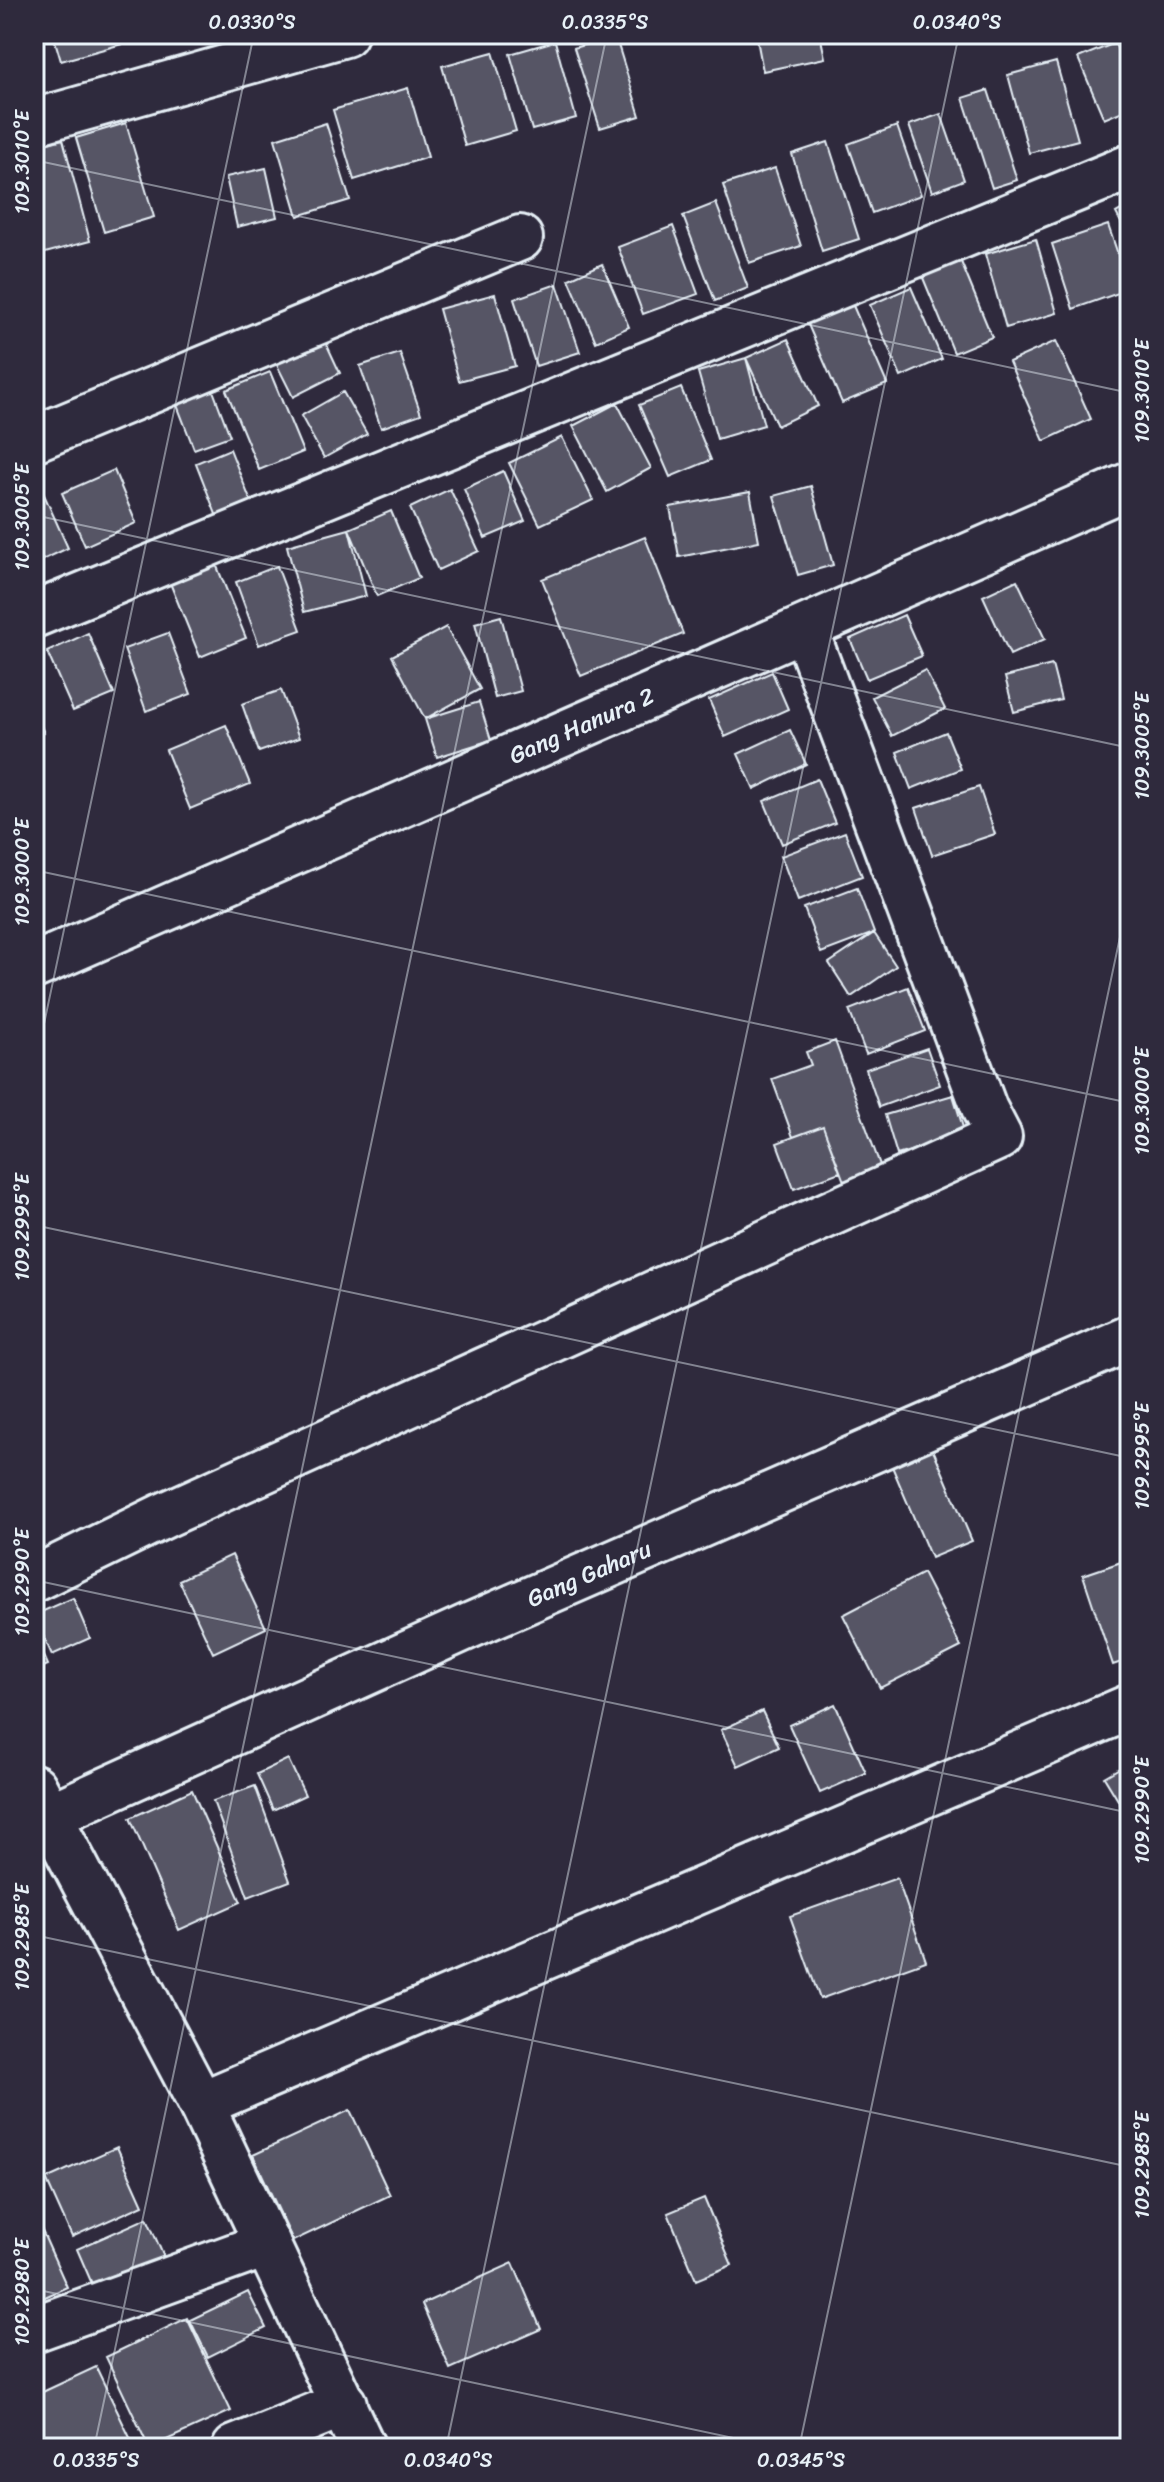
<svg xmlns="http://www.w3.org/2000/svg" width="1164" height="2482" viewBox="0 0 1164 2482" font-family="Sriracha,sans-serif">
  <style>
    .building { fill: #575565; stroke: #e8f1f8; stroke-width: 2 }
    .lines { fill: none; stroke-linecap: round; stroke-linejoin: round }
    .street-casing { stroke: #e8f1f8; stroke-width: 50 }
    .street { stroke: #2f2a3d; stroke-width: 44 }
    .ticks { fill: none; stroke: #e8f1f8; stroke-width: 2; stroke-opacity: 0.45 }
    .labels { text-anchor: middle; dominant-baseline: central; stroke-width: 7; stroke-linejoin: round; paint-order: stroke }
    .street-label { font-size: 24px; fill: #e8f1f8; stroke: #2f2a3d }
    .neatline { fill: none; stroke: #e8f1f8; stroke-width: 3 }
    .ticks-label { font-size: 20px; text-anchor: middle; fill: #e8f1f8 }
  </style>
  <rect width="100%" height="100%" fill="#2f2a3d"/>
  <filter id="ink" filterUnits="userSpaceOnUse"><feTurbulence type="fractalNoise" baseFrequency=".0125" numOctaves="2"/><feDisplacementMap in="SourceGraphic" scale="16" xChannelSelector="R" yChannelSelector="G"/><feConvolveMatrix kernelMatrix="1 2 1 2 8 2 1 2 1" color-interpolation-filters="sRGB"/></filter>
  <g filter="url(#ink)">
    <path class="building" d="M53,34H126L129,42L61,61Z
      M756,34H820L825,58L763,71Z
      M615,35L640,116L600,128L574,48Z
      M555,41L576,118L532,130L510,54Z
      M1115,43L1130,79V108L1104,119L1078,58Z
      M493,52L516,131L465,146L442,66Z
      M1056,62L1078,140L1029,153L1008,75Z
      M408,88L428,157L354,180L333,110Z
      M988,90L1017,180L992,188L963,98Z
      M941,114L964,180L932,192L909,125Z
      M126,123L154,217L104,232L76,138Z
      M326,123L350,200L298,216L275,139Z
      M897,126L921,195L872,213L848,144Z
      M63,139L90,241L34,256V147Z
      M828,142L859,239L822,251L792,154Z
      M266,168L277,217L237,227L226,177Z
      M775,168L801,246L749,263L723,185Z
      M716,203L748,288L715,301L683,216Z
      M1130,205V240L1116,213Z
      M1108,225L1130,289L1073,309L1052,244Z
      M673,226L698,294L643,314L618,247Z
      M1036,239L1057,313L1006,328L985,254Z
      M959,257L992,337L954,353L921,273Z
      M602,264L629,327L596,342L569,279Z
      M557,284L580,352L536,366L514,299Z
      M911,287L942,359L901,377L870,305Z
      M495,294L515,366L459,381L439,309Z
      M851,301L887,384L842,403L806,320Z
      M320,330L340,373L293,397L272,355Z
      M788,339L818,406L777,426L746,358Z
      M1056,341L1091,419L1044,441L1009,362Z
      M400,353L421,414L381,428L360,366Z
      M746,358L764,425L717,439L698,372Z
      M270,372L303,452L259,470L226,390Z
      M208,377L230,436L194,449L172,392Z
      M681,388L711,460L670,477L639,405Z
      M343,392L367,434L324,458L301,416Z
      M617,403L651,468L607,492L573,426Z
      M562,437L593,500L540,525L509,463Z
      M230,449L251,502L217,517L196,463Z
      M114,470L136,523L85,546L62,493Z
      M503,471L525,521L485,538L464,489Z
      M37,479L68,548L34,564V480Z
      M811,486L833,565L798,575L774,496Z
      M450,489L479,551L438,570L410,508Z
      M750,492L759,541L679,557L670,507Z
      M391,511L419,578L377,596L349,529Z
      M349,529L366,596L304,612L287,546Z
      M645,537L683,634L581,676L542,579Z
      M216,564L246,638L200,657L170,583Z
      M277,566L301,630L259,645L236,582Z
      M1017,580L1045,639L1010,655L983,596Z
      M904,615L922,656L867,679L850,639Z
      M501,616L521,691L495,698L475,623Z
      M446,627L480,689L425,719L392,656Z
      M88,633L114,694L73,711L47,652Z
      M168,633L191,694L146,711L124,649Z
      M1052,665L1061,700L1014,712L1005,677Z
      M925,670L945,709L892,736L872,697Z
      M772,672L788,709L725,737L709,700Z
      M281,690L299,738L259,752L242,704Z
      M479,702L491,740L437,757L425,719Z
      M34,710L44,733L34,737Z
      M226,725L250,784L190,809L166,750Z
      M790,730L806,764L754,789L738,754Z
      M946,732L961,769L911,789L897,752Z
      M817,779L835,823L782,844L764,801Z
      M979,787L995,834L932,855L916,808Z
      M845,832L862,876L798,901L781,856Z
      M857,888L874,933L821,953L804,908Z
      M874,933L896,966L851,997L829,963Z
      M908,987L925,1031L866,1054L849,1010Z
      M835,1041L885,1179L848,1192L823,1126L793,1137L772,1079L811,1065L806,1052Z
      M927,1048L940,1085L879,1107L866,1069Z
      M953,1095L965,1134L897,1155L885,1115Z
      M823,1126L840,1172L794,1189L777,1143Z
      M929,1440L972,1541L931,1558L888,1457Z
      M232,1555L266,1628L213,1653L179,1580Z
      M1130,1559V1659L1113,1665L1083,1575Z
      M923,1573L961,1647L880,1688L843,1615Z
      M73,1598L90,1638L52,1655L34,1615Z
      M34,1633L48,1665L34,1671Z
      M835,1704L866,1773L820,1793L789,1725Z
      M762,1711L779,1747L738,1766L721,1730Z
      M288,1759L305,1795L273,1810L257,1774Z
      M1130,1762V1820L1104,1777Z
      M255,1786L290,1881L248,1897L213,1801Z
      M192,1790L241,1902L179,1930L130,1818Z
      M897,1878L926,1961L820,1999L790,1916Z
      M350,2110L390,2195L293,2241L253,2155Z
      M117,2147L143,2205L72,2237L46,2179Z
      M704,2198L732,2265L696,2280L668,2213Z
      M34,2213L67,2287L34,2302Z
      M147,2218L169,2269L99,2300L77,2249Z
      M513,2263L541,2329L450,2369L422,2304Z
      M248,2292L266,2328L208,2357L190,2320Z
      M187,2318L231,2411L149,2448L106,2357Z
      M96,2367L135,2448H44L34,2426V2396Z"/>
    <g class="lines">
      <defs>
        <g id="street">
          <path d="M34,122L345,34"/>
          <path d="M34,439L520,238"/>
          <path d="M34,615L1130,167"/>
          <path id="s1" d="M34,966L1130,485"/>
          <path d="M34,1579L165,1515L999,1137L985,1110L805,629"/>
          <path d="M34,1787L201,2104L363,2448"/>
          <path id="s2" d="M49,1816L469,1626L1130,1338"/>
          <path d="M201,2104L1130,1707"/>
          <path d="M34,2329L268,2244"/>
          <path d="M235,2448L344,2404"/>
        </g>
      </defs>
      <use href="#street" class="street-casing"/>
      <use href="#street" class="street"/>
    </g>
  </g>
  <path class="ticks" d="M1111,34L1130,38M34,160L1130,393M34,515L1130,748M34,870L1130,1103M34,1071L254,34M34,1225L1130,1458M34,1580L1130,1813M34,1935L1130,2167M34,2289L780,2448M94,2448L607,34M446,2448L959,34M799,2448L1130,890"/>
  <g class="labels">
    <g class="street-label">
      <text stroke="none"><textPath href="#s1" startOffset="598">Gang Hanura 2</textPath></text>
      <text stroke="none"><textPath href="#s2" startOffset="592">Gang Gaharu</textPath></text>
    </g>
  </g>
  <rect width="1164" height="2482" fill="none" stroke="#2f2a3d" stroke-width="88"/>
  <rect x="44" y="44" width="1076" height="2394" class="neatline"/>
  <g class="ticks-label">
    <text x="252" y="29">0.0330°S</text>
    <text x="605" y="29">0.0335°S</text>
    <text x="957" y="29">0.0340°S</text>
    <text transform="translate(22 162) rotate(-90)" y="7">109.3010°E</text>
    <text transform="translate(1142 391) rotate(-90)" y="7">109.3010°E</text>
    <text transform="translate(22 517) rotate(-90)" y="7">109.3005°E</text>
    <text transform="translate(1142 746) rotate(-90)" y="7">109.3005°E</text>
    <text transform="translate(22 872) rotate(-90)" y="7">109.3000°E</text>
    <text transform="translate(1142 1101) rotate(-90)" y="7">109.3000°E</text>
    <text transform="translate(22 1227) rotate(-90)" y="7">109.2995°E</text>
    <text transform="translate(1142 1456) rotate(-90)" y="7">109.2995°E</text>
    <text transform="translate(22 1582) rotate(-90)" y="7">109.2990°E</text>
    <text transform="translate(1142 1810) rotate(-90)" y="7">109.2990°E</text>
    <text transform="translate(22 1937) rotate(-90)" y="7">109.2985°E</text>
    <text transform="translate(1142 2165) rotate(-90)" y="7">109.2985°E</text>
    <text transform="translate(22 2292) rotate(-90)" y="7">109.2980°E</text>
    <text x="96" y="2467">0.0335°S</text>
    <text x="448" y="2467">0.0340°S</text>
    <text x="801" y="2467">0.0345°S</text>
  </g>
</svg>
